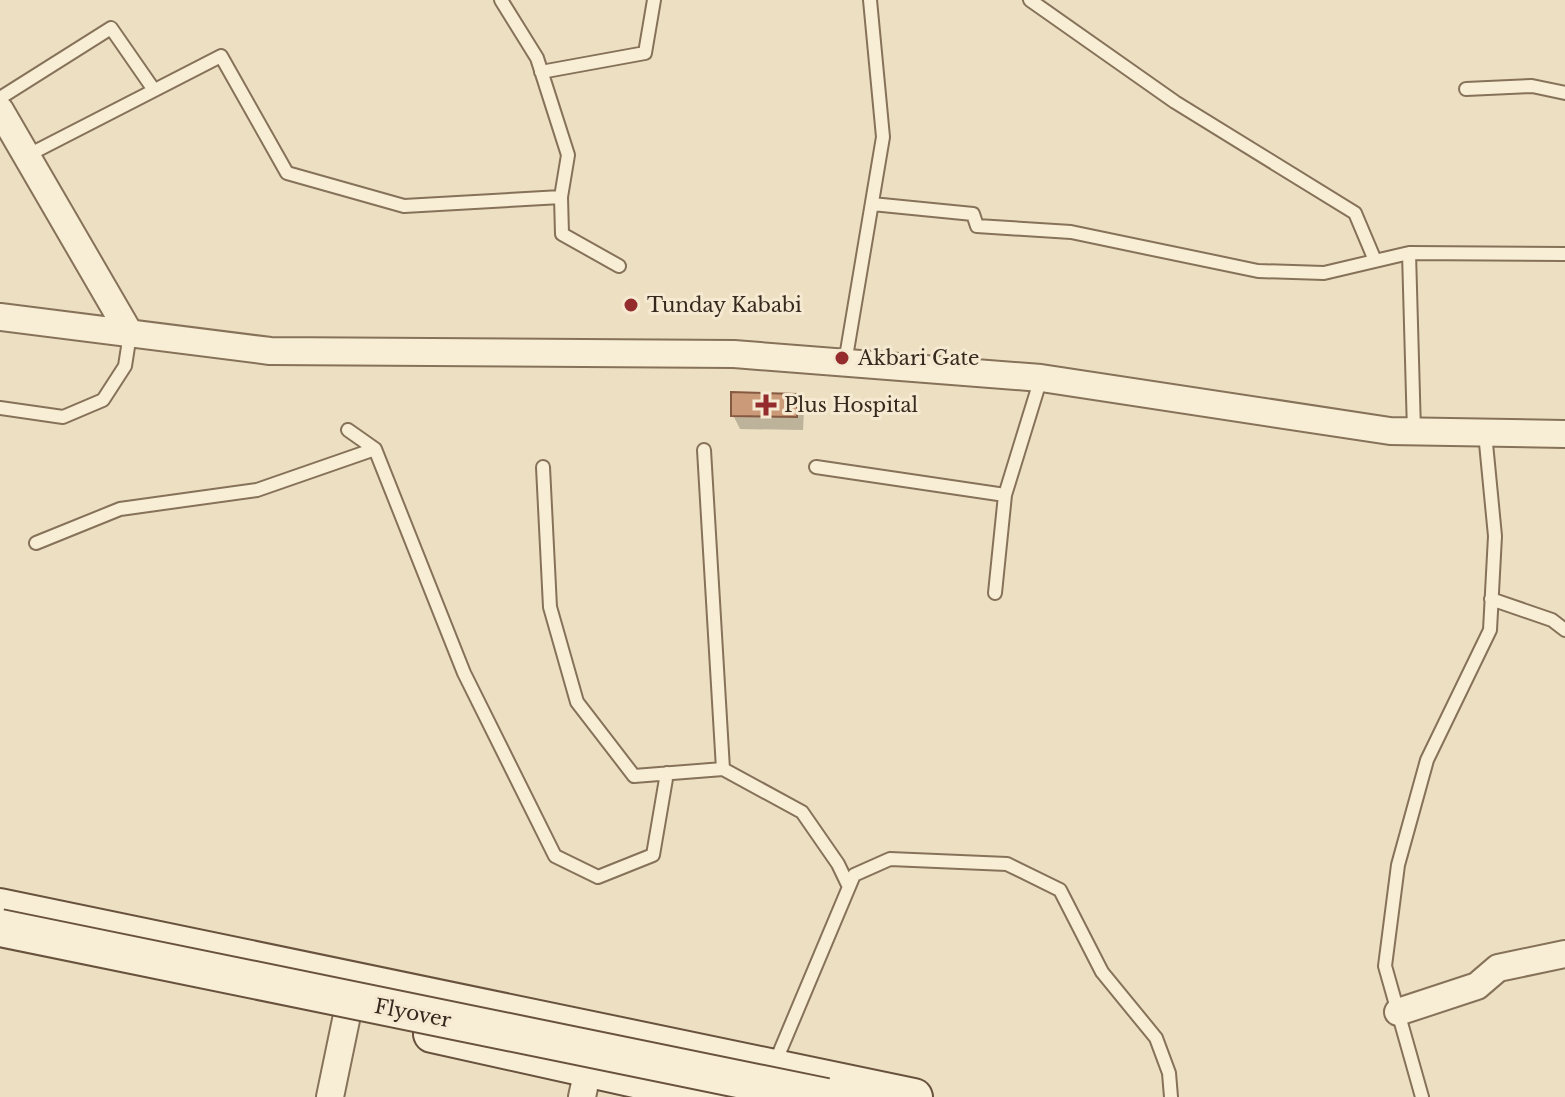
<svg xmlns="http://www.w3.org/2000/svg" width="1565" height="1097" viewBox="0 0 1565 1097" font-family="'Libre Baskerville',serif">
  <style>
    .shadow { fill: #0003 }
    .building { fill: #cb9a78; stroke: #855a40; stroke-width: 2 }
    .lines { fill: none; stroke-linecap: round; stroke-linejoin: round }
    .service-casing { stroke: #867159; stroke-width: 16 }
    .minor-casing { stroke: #867159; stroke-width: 30 }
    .secondary-casing { stroke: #68523d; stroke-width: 40 }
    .service { stroke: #f8edd5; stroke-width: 12 }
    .minor { stroke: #f8edd5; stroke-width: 26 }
    .secondary { stroke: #f8edd5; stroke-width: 36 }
    .secondary-bridge-casing { stroke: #68523d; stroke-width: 40; stroke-linecap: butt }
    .secondary-bridge { stroke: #f8edd5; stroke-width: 36 }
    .poi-dot { fill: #942b2c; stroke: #f5ead1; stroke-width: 3 }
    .labels { text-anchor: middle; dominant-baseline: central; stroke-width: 6; stroke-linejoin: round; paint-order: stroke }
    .poi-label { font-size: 20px; fill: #36291d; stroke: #f5ead1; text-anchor: start }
    .street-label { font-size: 20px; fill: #36291d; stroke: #f5ead1 }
  </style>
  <rect width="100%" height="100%" fill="#ede0c2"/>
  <path class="shadow" d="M796,395L804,409L803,430L740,429L733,415Z"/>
  <path class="building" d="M731,392L797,394V417L731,416Z"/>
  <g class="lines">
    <defs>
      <path id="service" d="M501,0L537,58L568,155L561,197L562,234L619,266
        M1030,0L1175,102L1355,213L1374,258
        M541,72L645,53L654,0
        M1466,89L1532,86L1565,93
        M0,98L111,28L154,90
        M38,150L221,56L287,173L404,206L561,197
        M872,204L973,214L977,226L1071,232L1258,271L1324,273L1409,253L1565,254
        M1409,253L1414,431
        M845,363L883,137L870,0
        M0,408L63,417L103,400L125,366L130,334
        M348,430L375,449L464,673L555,856L598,877L653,855L667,773
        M543,467L550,607L577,702L634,776L723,769L704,450
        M816,467L1005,495
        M36,543L120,509L257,490L375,449
        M995,593L1005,495L1041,378
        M1491,599L1552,620L1565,630
        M723,769L802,812L838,864L849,887
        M775,1063L854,875L890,859L1007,864L1060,890L1102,972L1156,1038L1169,1073L1171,1097
        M1422,1097L1385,966L1398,865L1427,760L1490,630L1495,536L1485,433"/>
      <path id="minor" d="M0,110L130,334
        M0,317L270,351L734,354L1041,378L1390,431L1565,434
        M1398,1012L1477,986L1498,968L1565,954
        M330,1097L347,1015
        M582,1097L588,1069"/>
      <path id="secondary" d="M0,907L914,1097
        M432,1034L716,1097"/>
    </defs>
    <use href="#service" class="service-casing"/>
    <use href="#minor" class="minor-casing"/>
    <use href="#secondary" class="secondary-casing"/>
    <use href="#service" class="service"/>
    <use href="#minor" class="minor"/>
    <use href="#secondary" class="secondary"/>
    <defs>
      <path id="secondary-bridge" d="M0,928L826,1097"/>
    </defs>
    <use href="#secondary-bridge" class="secondary-bridge-casing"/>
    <use href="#secondary-bridge" class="secondary-bridge"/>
  </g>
  <g class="poi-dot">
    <circle cx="631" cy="305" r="8"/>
    <circle cx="842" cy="358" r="8"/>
    <path d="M762 393h8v8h8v8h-8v8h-8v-8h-8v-8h8z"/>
  </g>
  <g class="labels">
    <g class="poi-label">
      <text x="647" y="305">Tunday Kababi</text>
      <text x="858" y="358">Akbari Gate</text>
      <text x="784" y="405">Plus Hospital</text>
    </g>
    <g class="street-label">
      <text transform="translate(413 1013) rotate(11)">Flyover</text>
    </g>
  </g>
</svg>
